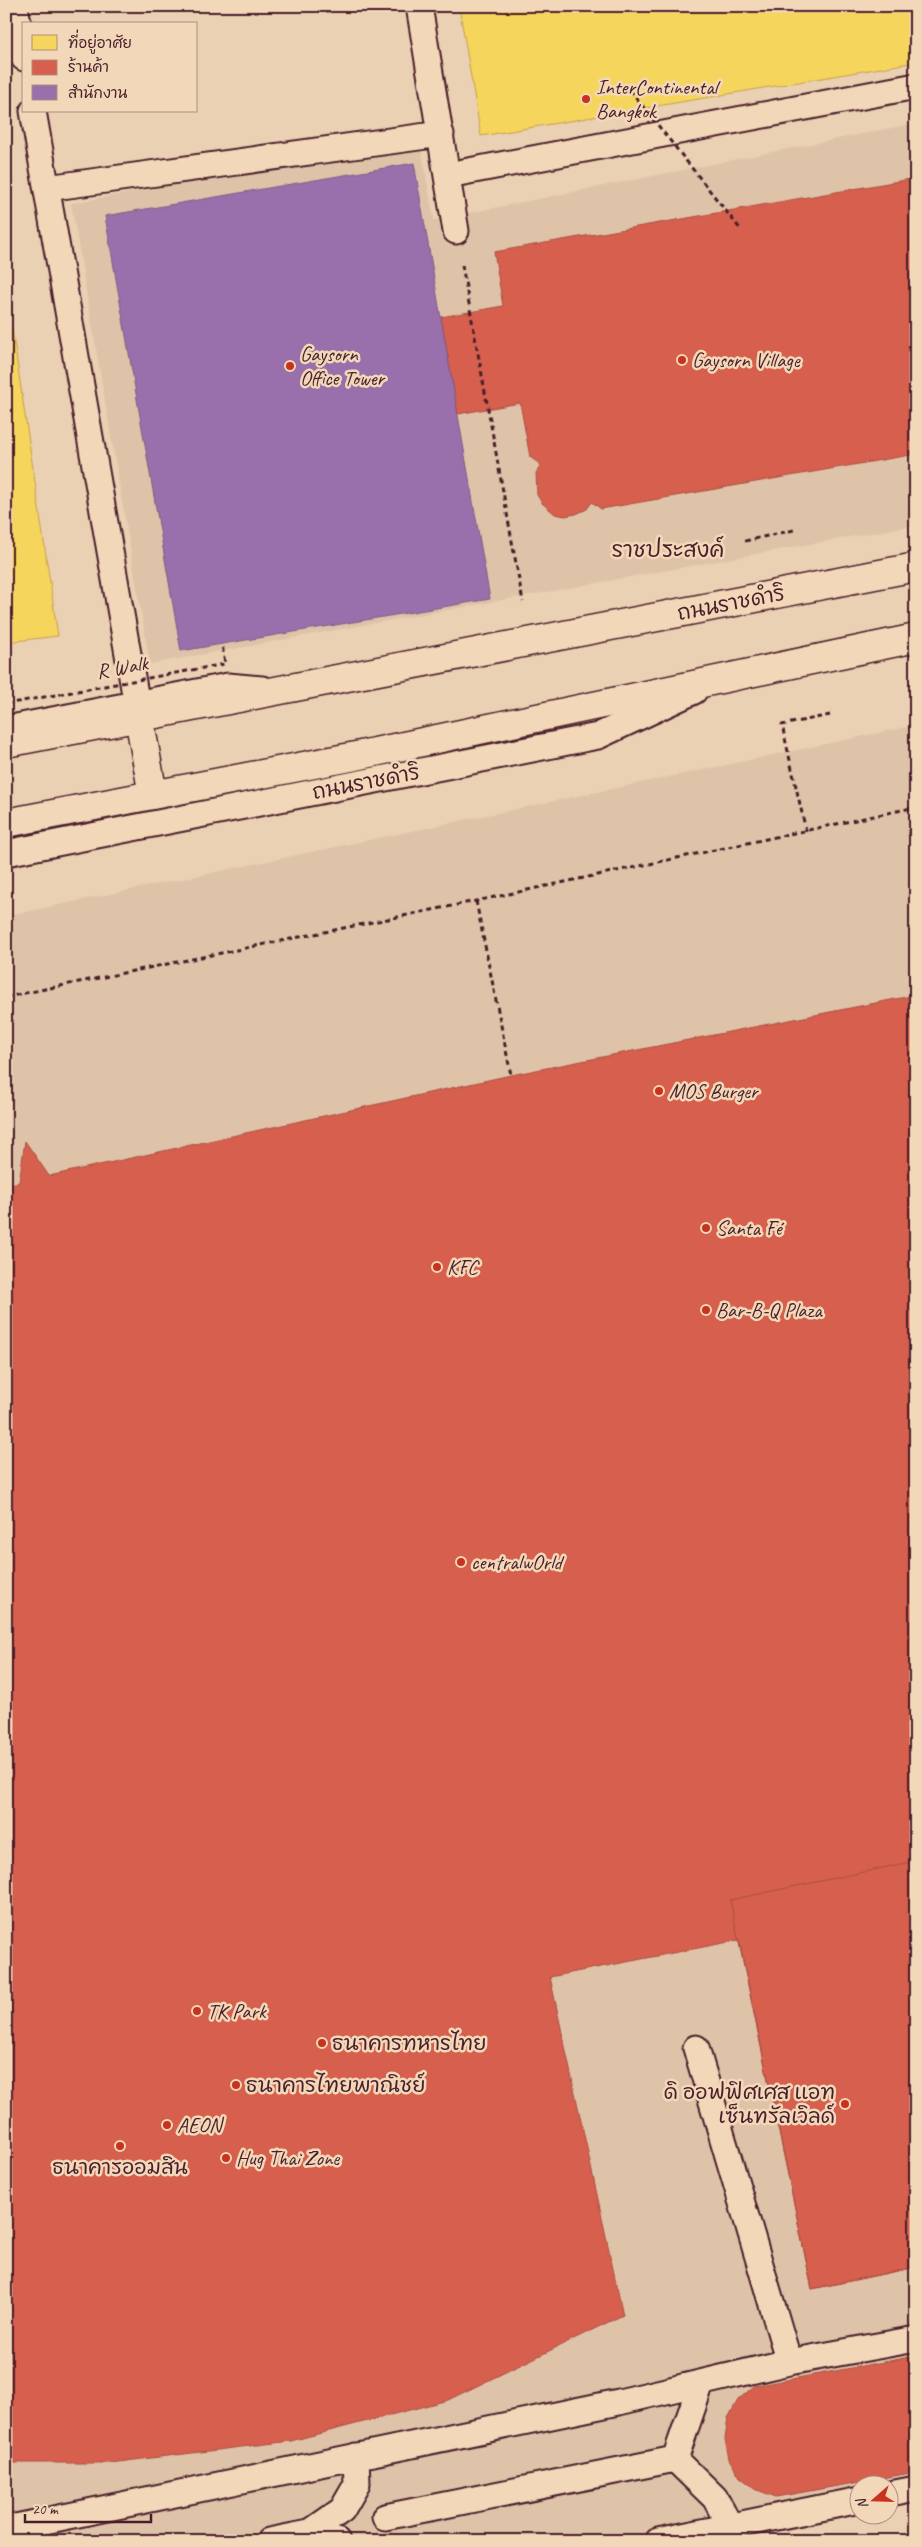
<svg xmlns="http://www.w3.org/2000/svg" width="922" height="2547" viewBox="0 0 922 2547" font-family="Caveat,'Playpen Sans Thai',sans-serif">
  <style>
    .built { fill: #dec3a8 }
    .homes { fill: #f6d55c; stroke: #c29e4d }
    .shops { fill: #d6604d; stroke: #ac4c43 }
    .offices { fill: #9970ab; stroke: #815885 }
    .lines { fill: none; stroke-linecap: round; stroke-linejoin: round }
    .lane-casing { stroke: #4a1f2b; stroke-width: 29 }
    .secondary-casing { stroke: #4a1f2b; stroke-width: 31 }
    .path { stroke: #4a1f2b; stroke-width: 3; stroke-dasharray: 5 4; stroke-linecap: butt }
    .lane { stroke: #f2d8b9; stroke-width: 25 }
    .secondary { stroke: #f2d8b9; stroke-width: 28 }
    .path-bridge { stroke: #4a1f2b; stroke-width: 3; stroke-dasharray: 5 4; stroke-linecap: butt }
    .poi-dot { fill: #c8321e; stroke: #f2d8b9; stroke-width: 2 }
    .labels { text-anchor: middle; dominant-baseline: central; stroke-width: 5; stroke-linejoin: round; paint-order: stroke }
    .poi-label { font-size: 21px; fill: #4a1f2b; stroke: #f2d8b9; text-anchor: start }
    .street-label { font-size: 21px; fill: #4a1f2b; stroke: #f2d8b9 }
    .neighbourhood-label { font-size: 22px; fill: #4a1f2b; stroke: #f2d8b9 }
  </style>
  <rect width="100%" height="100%" fill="#ebd1b3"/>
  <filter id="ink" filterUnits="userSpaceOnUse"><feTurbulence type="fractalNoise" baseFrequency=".02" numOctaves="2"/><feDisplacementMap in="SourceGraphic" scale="10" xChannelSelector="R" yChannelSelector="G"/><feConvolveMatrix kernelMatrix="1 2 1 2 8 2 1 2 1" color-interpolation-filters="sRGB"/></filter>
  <g filter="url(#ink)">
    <path class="built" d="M916,123V525L150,664L71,203L420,142L434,220Z
      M916,725V2494L890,2484H860L859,2506L701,2541H6V916Z"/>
    <path class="homes" d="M459,6H916V62L481,136Z
      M6,288L58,636L6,642Z"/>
    <path class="shops" d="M916,178V454L601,509L592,502L587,509L576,514L565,516L555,514L542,503L537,495L536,473L541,465L530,457L520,403L458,414L441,317L503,306L494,252Z
      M916,995V2267L812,2289L739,1940L550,1977L623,2315L448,2400L291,2441L110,2463H11L6,2461V1185L19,1182L25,1141L49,1176L511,1075Z
      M916,1861V2267L812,2289L730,1900Z
      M916,2356V2472L776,2497L757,2490L740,2477L729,2459L725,2439L728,2418L738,2400L754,2386Z"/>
    <path class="offices" d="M414,163L490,599L181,651L105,216Z"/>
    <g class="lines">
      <defs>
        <path id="lane" d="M15,6L24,58
          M419,6L456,231
          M33,111L139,717
          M448,175L916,86
          M47,188L441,134
          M6,729L228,686L262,689
          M6,853L598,736L694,691
          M696,2048L789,2362
          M675,2459L715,2498L730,2526
          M890,2494L916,2489
          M385,2517L675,2459L701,2383
          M6,2529L619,2402L789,2362L916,2339
          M309,2533L342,2510L357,2484L356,2456
          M269,2541L309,2533L337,2541
          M658,2541L860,2500"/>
        <path id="secondary" d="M139,717L153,795
          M6,743L916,567
          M6,823L356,756L916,638"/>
      </defs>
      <use href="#lane" class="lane-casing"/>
      <use href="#secondary" class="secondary-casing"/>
      <path class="path" d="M462,265L523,602
        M745,541L794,530
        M806,831L782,725L830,715
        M476,901L511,1075
        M6,997L476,901L916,807"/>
      <use href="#lane" class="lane"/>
      <use href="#secondary" class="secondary"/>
      <path class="path-bridge" d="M630,90L741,230
        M6,704L225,664L222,644"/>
    </g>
  </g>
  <g class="poi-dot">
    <circle cx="586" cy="99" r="5"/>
    <circle cx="682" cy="360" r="5"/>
    <circle cx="290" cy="366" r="5"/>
    <circle cx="659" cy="1091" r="5"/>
    <circle cx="706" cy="1228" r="5"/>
    <circle cx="437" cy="1267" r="5"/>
    <circle cx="706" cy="1310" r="5"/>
    <circle cx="461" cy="1562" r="5"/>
    <circle cx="197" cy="2011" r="5"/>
    <circle cx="322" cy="2043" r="5"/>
    <circle cx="236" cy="2085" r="5"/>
    <circle cx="845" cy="2104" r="5"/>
    <circle cx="167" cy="2125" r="5"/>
    <circle cx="120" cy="2146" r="5"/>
    <circle cx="226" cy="2158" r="5"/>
  </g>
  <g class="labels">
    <g class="poi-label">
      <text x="596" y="87">InterContinental<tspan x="596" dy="24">Bangkok</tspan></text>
      <text x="300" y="354">Gaysorn<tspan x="300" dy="24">Office Tower</tspan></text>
      <text x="692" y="360">Gaysorn Village</text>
      <text x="669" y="1091">MOS Burger</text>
      <text x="716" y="1228">Santa Fé</text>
      <text x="447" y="1267">KFC</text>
      <text x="716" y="1310">Bar-B-Q Plaza</text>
      <text x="471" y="1562">centralwOrld</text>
      <text x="207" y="2011">TK Park</text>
      <text x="332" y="2043">ธนาคารทหารไทย</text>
      <text x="246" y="2085">ธนาคารไทยพาณิชย์</text>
      <text x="835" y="2092" text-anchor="end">ดิ ออฟฟิศเศส แอท<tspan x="835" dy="24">เซ็นทรัลเวิลด์</tspan></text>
      <text x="177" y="2125">AEON</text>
      <text x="236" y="2158">Hug Thai Zone</text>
      <text x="120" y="2167" text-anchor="middle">ธนาคารออมสิน</text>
    </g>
    <g class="street-label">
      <text transform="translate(731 603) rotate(-11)">ถนนราชดำริ</text>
      <text transform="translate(122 667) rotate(-10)">R Walk</text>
      <text transform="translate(366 782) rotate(-11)">ถนนราชดำริ</text>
    </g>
    <g class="neighbourhood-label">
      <text x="668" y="550">ราชประสงค์</text>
    </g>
  </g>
  <rect width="922" height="2547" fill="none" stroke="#f2d8b9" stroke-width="25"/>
  <rect x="12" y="12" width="897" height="2522" fill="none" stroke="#4a1f2b" stroke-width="2" filter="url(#ink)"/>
  <rect x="22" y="22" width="175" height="90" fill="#f2d8b9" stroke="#af8e80"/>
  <rect x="32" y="35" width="25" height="15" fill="#f6d55c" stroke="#af8e80"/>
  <text x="68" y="48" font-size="15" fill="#4a1f2b">ที่อยู่อาศัย</text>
  <rect x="32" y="60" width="25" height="15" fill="#d6604d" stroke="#af8e80"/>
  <text x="68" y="72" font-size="15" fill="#4a1f2b">ร้านค้า</text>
  <rect x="32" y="85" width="25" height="15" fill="#9970ab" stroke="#af8e80"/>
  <text x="68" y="98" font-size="15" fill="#4a1f2b">สำนักงาน</text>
  <g transform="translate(874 2500) rotate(250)"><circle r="24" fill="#f2d8b9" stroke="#af8e80"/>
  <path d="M0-4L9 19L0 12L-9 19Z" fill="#c8321e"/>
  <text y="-8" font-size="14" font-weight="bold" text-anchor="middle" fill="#4a1f2b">N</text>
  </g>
  <path d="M25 2514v8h126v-8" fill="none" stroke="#4a1f2b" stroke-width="2.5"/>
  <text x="32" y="2514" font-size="15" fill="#4a1f2b" stroke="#f2d8b9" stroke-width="4" paint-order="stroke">20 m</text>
</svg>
